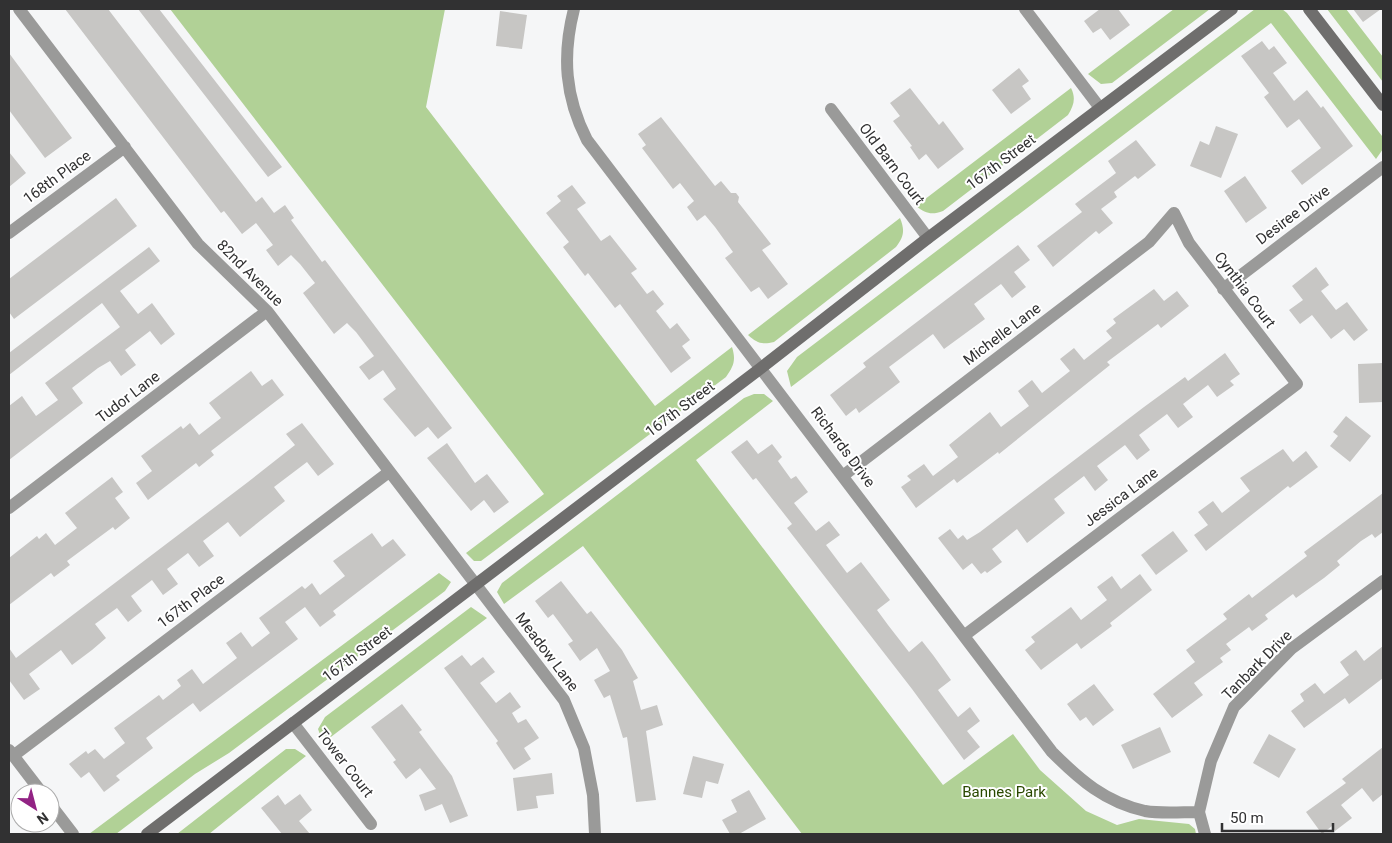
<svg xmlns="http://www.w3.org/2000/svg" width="1392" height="843" viewBox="0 0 1392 843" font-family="Roboto,sans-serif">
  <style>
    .green { fill: #b1d196 }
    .building { fill: #c7c6c4 }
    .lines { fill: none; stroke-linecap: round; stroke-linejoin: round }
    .street { stroke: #9a9a99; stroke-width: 12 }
    .secondary { stroke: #6f6e6d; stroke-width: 12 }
    .labels { text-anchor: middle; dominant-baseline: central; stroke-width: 4; stroke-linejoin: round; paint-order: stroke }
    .street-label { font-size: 15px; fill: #313132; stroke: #fff }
    .park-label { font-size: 15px; fill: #2a4900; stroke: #fff }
  </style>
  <rect width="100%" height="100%" fill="#f5f6f7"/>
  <path class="green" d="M170,9H445L426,107L655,406L732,347C736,360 734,366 726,377L481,561H474L466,553L544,494Z
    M1174,9H1210L1112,83L1101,84L1088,74Z
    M1255,9H1282L1287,13L1382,136L1383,149L1376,159L1271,23L791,387L787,371L797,357Z
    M1327,9H1346L1383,57V82Z
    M1071,88C1076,98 1074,105 1068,115L943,211C932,215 926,214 916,206Z
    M900,218C905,230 904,237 896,247L774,342C762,345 757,343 748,335Z
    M754,394H764L773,401L696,460L943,785L1013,734L1040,770L1086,811L1117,825L1139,819L1189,824L1195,829L1196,834H802L583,546L504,604L497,592L502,583L744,398Z
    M439,573L451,582L445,591L229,753L195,774L116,834H89Z
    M471,607L487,618L323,743L318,729L325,717Z
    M286,749H295L306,756L209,834H177Z"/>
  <path class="building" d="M65,9H108L256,202L262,197L274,213L285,205L294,218L291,220L322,262L325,260L452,428L438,439L428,427L415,437L383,399L396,389L383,370L369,380L359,367L374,356L356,332L347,323L334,334L303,293L315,283L300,264L291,255L278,266L266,250L273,245L256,223L242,234L224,211L221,213Z
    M138,9H159L282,167L268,177Z
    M1100,9H1118L1130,25L1110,40L1101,28L1093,33L1084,21Z
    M1353,9H1381L1363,22Z
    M500,11L527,15L522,49L496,46Z
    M1262,41L1269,50L1274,46L1287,63L1273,73L1294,101L1307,90L1321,108L1323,106L1353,146L1302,185L1291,171L1321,148L1299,119L1287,128L1264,97L1269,93L1241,56Z
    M9,53L72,138L45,158L9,110Z
    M1019,68L1029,81L1022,86L1031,99L1011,114L992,90Z
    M910,88L939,125L943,121L964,149L938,169L926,154L919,160L910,147L912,146L893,121L900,116L890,103Z
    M661,117L715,186L721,181L731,193H736L739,197L738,202L771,244L762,250L788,284L768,299L759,287L751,292L725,258L733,252L715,227L705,215L697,221L687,207L694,201L680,183L673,189L642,148L646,145L638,134Z
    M1216,126L1238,134L1221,178L1190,166L1200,141L1209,145Z
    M1136,140L1156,165L1138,179L1135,176L1114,192L1117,197L1101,209L1113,223L1099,234L1096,231L1053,267L1037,246L1082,212L1075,204L1116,173L1108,161Z
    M9,152L26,173L9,187Z
    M1245,176L1267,208L1246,223L1224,191Z
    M572,185L586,203L577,209L601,241L610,235L637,269L631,273L647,294L653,290L664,304L656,311L670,329L677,323L690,340L682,346L691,358L671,373L620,304L615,308L588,273L585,276L563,247L569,242L546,213L561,201L557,196Z
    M116,198L137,226L14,319L9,312V279Z
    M1018,245L1030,260L1014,272L1026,287L1012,298L1001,284L974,304L985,319L944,349L933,334L889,367L900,382L859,413L856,408L846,416L830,395L866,367L863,363Z
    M149,247L160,261L120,291L138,314L152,303L175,334L161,345L150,331L125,350L136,365L121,376L110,361L98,368L72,388L83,403L9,460V406L22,396L36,416L58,400L45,383L120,327L102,303L9,375V353Z
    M1316,267L1329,285L1321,291L1336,310L1347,302L1368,330L1354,341L1344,329L1331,339L1312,315L1300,324L1289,310L1303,300L1292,286Z
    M1154,289L1164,301L1177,291L1189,306L1161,328L1158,324L1107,362L1110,365L999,454L998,452L957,483L954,479L916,508L901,487L911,480L907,476L924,464L933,476L958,457L949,445L990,412L1001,427L1029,406L1018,391L1032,380L1042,393L1070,371L1060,359L1074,348L1084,360L1112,338L1106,331L1116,323L1113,319Z
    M1225,353L1240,374L1230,381L1234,385L1217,397L1208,385L1183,404L1193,417L1178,428L1167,414L1139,435L1150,450L1137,460L1125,445L1097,466L1108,480L1095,491L1084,476L1054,499L1065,513L1027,543L1017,529L992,549L1002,562L987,573L985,571L981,574L972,563L963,570L938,538L950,529L958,539L963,535L967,540L980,532L1144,407L1185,377L1188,381Z
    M1383,363V402L1359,403L1358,364Z
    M251,371L262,386L272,379L284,395L211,451L214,455L199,467L196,463L148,500L136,483L152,471L141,456L181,426L183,429L190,423L199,435L221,418L209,403Z
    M1346,416L1371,436L1350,462L1330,446L1338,436L1333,432Z
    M302,423L334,464L318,476L307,462L274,487L285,501L240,537L228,522L203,541L214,556L199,567L188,553L167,569L178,584L163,595L152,580L131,596L142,611L128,622L117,608L95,624L106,638L92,650L72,665L61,650L29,674L40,689L24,700L9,680V648L16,658L248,482L295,445L286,434Z
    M747,440L758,454L772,444L782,457L778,461L791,479L796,476L808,492L794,503L816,531L829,521L840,535L826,545L847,573L861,562L890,600L877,610L888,625L909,652L922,641L933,655L951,680L938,690L958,717L970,707L980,721L967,731L980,747L964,760L912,689L787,528L792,524L756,478L753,480L731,452Z
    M447,443L475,483L487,474L509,502L494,513L484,500L471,511L427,458Z
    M1283,449L1293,462L1306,451L1318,467L1290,488L1288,486L1206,551L1194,535L1208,525L1198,512L1213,501L1222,513L1250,491L1240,478Z
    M112,477L123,492L115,498L130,518L115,530L113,527L67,561L70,565L54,577L51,573L9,605V558L37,536L39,539L46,533L55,545L77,528L65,513Z
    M1383,493V532L1375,538L1372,534L1361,541L1337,561L1340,565L1324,578L1296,598L1293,594L1265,615L1268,619L1252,631L1249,627L1226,644L1231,650L1220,658L1223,662L1194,683L1203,695L1172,718L1153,694L1195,662L1186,650L1227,619L1223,614L1249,594L1252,598L1307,556L1304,552Z
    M1173,531L1188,551L1156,575L1141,555Z
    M372,533L382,547L393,539L406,555L333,611L336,615L320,627L305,607L285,622L298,639L200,712L193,703L146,738L153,748L116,776L120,780L104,792L89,772L81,778L69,764L86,751L88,754L95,749L104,759L125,743L114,728L159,695L163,700L181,686L177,680L192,669L203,684L237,658L226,643L241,632L252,647L270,633L259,618L302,586L305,589L312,583L320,595L345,576L333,561Z
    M1140,574L1152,590L1110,623L1112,626L1081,649L1077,643L1041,670L1025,650L1035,642L1031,637L1071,607L1081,620L1107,600L1097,587L1112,576L1121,589Z
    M561,581L587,614L591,611L622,650L638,678L633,681L641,710L657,705L663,725L646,731L656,800L636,802L627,737L623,738L610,695L604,698L594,680L610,671L597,648L580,661L568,644L573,641L553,614L548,618L535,601Z
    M1383,646V678L1349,704L1345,698L1304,728L1291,711L1304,701L1300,694L1315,683L1324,694L1349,675L1340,662L1356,650L1364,661Z
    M462,655L471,666L483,657L495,672L480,683L496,703L510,692L521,707L512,713L518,723L526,719L539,738L524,748L531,759L514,770L496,743L498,741L444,668Z
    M1094,684L1114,710L1093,726L1086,717L1080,721L1067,704Z
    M402,704L422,730L419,732L452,776L468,816L450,823L442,804L425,811L419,795L436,789L420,768L406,779L393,762L396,760L371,727Z
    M1160,727L1171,752L1133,769L1121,745Z
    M1269,734L1296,749L1279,778L1253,763Z
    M1383,747V794L1373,802L1362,788L1341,805L1352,818L1335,831L1332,826L1322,834L1306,812L1346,783L1342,779Z
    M693,756L724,764L718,784L706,781L702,798L683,794Z
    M552,773L554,794L536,796L538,808L517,811L513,778Z
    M749,790L766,819L739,834H730L722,820L737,812L731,800Z
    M300,794L312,810L299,821L310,834H282L261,808L278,795L285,805Z"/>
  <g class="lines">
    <path class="street" d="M19,9L198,244L267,311L564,700L584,748L593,795L595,834
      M574,9C562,56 565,97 587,140L1052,752C1080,780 1105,802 1145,811C1162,814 1182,812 1199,812
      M1025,9L1100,108
      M831,109L928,238
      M9,233L125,147
      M1223,289L1383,167
      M844,475L1149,242L1174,213L1189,243L1297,384L965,635
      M9,508L267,311
      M293,723L371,824
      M9,750L42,793
      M13,756L389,472
      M50,804L73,834
      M1205,834L1199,812L1211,761L1234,707L1291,649L1383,581"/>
    <path class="secondary" d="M1309,9L1383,105
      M147,834L761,368L928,238L1232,9"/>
  </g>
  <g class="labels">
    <g class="street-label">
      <text transform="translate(1001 162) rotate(-37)">167th Street</text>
      <text transform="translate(892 164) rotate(53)">Old Barn Court</text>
      <text transform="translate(57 177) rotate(-36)">168th Place</text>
      <text transform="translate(1293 215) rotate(-37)">Desiree Drive</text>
      <text transform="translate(250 273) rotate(45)">82nd Avenue</text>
      <text transform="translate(1245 290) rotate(53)">Cynthia Court</text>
      <text transform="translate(1002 334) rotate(-37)">Michelle Lane</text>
      <text transform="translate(128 397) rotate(-37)">Tudor Lane</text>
      <text transform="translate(680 409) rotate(-37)">167th Street</text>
      <text transform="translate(843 447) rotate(53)">Richards Drive</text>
      <text transform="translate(1121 497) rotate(-37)">Jessica Lane</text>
      <text transform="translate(191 601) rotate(-37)">167th Place</text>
      <text transform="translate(547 652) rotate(53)">Meadow Lane</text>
      <text transform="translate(357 654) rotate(-37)">167th Street</text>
      <text transform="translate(1257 665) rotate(-45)">Tanbark Drive</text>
      <text transform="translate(345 763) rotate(52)">Tower Court</text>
    </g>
    <g class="park-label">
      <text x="1004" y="792">Bannes Park</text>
    </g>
  </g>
  <rect width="1392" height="843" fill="none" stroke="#313132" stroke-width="20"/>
  <g transform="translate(35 808) rotate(144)"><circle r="24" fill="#ffffff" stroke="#adadad"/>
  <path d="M0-4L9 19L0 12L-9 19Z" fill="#922384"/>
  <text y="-8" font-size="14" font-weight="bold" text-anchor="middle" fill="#313132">N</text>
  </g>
  <path d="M1222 823v8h111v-8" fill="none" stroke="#313132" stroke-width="2.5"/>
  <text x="1230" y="823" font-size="15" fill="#313132" stroke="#ffffff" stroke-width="4" paint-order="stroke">50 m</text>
</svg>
